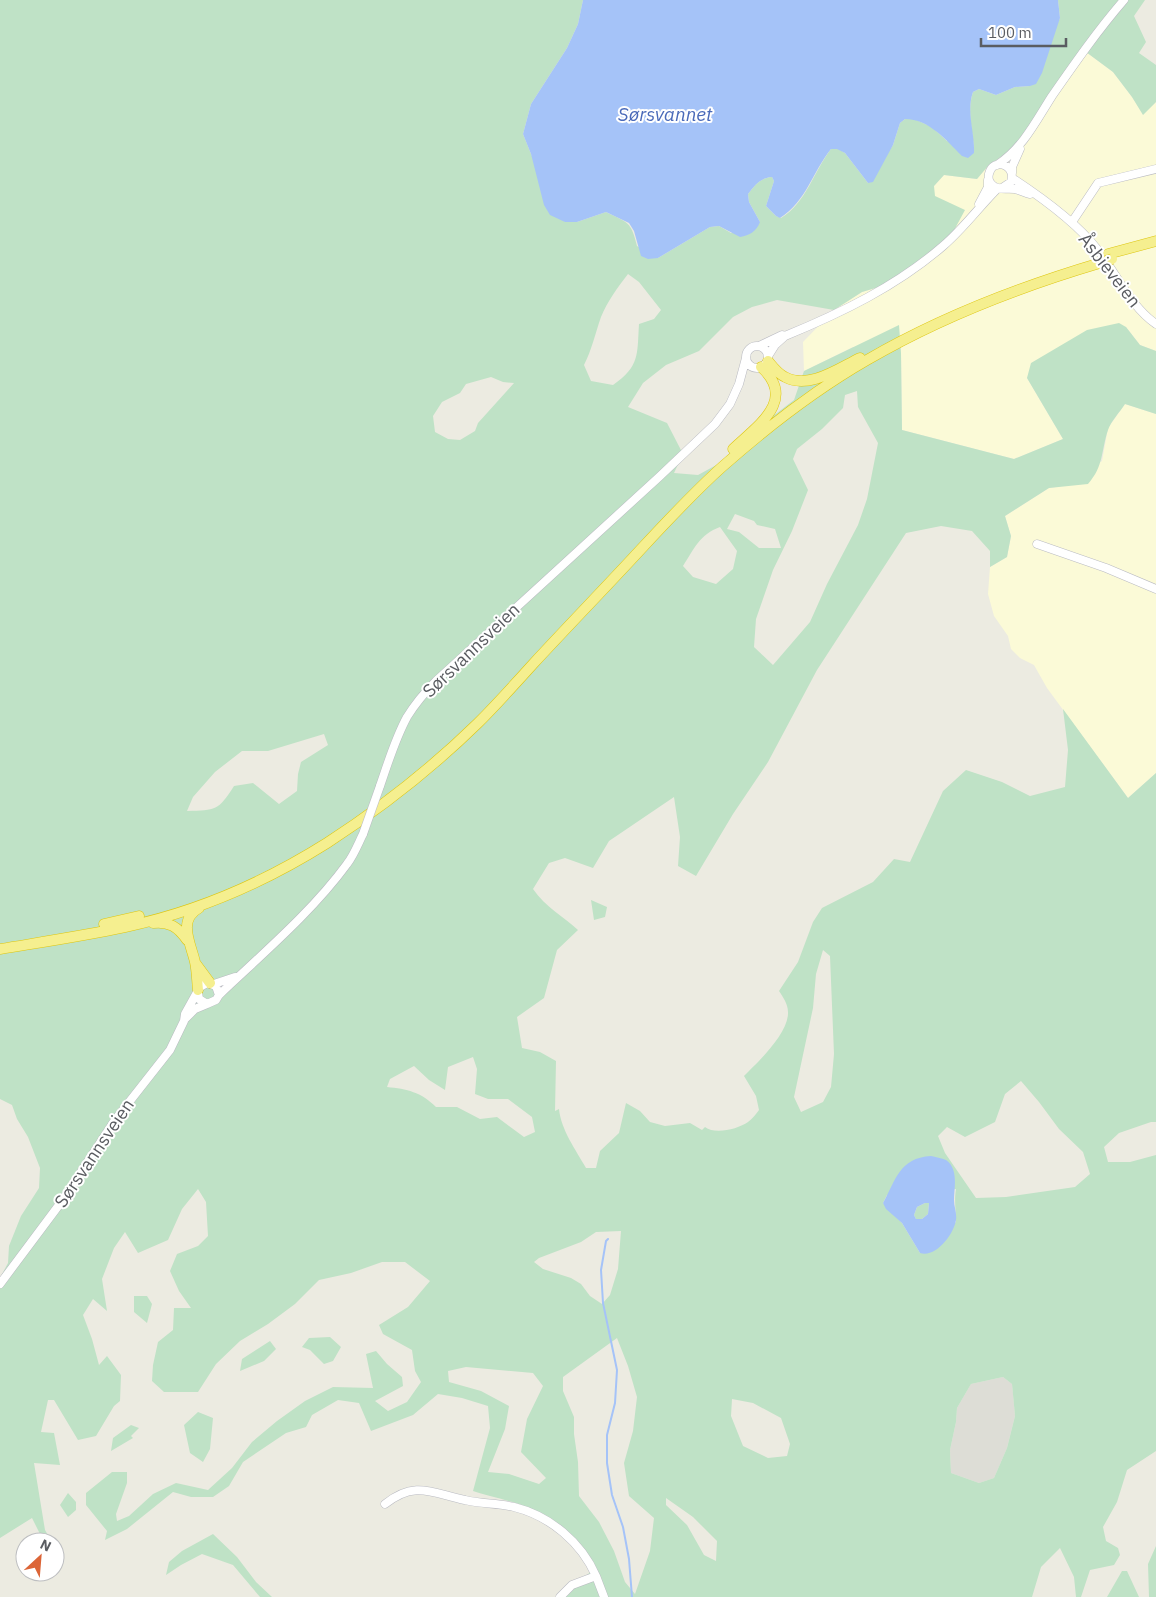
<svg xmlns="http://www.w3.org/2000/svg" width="1156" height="1597" viewBox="0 0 1156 1597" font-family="'IBM Plex Sans',sans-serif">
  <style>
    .commercial { fill: #fbfad7 }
    .industrial { fill: #ddddd6 }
    .green { fill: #bfe2c6; fill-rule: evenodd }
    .water { fill: #a5c3f8; fill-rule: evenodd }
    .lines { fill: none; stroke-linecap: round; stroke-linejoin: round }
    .stream { stroke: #a5c3f8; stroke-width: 2 }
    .secondary-casing { stroke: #babbc2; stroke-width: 9 }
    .highway-casing { stroke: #ddc610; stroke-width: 11 }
    .secondary { stroke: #fff; stroke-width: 8 }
    .highway { stroke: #f5ef8f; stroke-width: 10 }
    .secondary-bridge-casing { stroke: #babbc2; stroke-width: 9; stroke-linecap: butt }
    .highway-bridge-casing { stroke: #ddc610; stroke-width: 11; stroke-linecap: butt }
    .secondary-bridge { stroke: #fff; stroke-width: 8 }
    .highway-bridge { stroke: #f5ef8f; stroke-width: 10 }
    .labels { text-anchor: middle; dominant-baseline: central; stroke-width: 4; stroke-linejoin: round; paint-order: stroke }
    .street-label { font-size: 18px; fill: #5a5c61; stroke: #fff }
    .water-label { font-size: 19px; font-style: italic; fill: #4a6ab9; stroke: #fff }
  </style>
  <rect width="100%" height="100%" fill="#ecebe1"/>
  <path class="commercial" d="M1086,52L1113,72L1132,97L1143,114L1156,102V351L1140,345L1126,327L1027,378L1063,439L1014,459L902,430L901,353L853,347L804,371L803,342L834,310L862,292L899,281L934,196V186L944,175L977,179L988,166L1016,146Z
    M1125,404L1156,414V773L1128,798L1047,688L1034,665L1020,658L1011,649L1008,636L994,616L988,594L990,567L1007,557L1011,536L1005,516L1049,488L1062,486L1102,461L1108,428Z"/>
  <path class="industrial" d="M1003,1377L1012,1384L1015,1416L1007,1448L994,1478L979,1483L951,1473L950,1450L956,1422L957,1408L971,1384Z"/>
  <path class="green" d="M0,0H583L578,24L567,48L531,104L523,134L531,154L565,222H577L606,212C628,223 631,221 637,246L658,258L710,227L719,226L731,233L760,222L749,202L748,194C755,185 760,178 772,177L774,181L766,206L776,216L781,218C806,203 814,171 831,149L837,148L845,153L868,183L893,145L900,123L905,119H914L932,127L947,141L974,147C972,129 967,110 973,92L979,89L996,95L1015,87L1030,86L1060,18L1058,0H1145L1134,16L1146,42L1139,53L1156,65V102L1143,115L1132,97L1113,72L1086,52L1016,146L988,166L977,179L944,175L934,186L935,196L965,210L951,236L899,281L862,292L834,310L777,300L752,307L733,317L699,351L666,365L643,383L628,407L667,423L683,454L674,473L698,475L720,463L743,439L794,400L804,371L899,325L901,353L902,430L1014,459L1063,439L1027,378L1031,363L1087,330L1119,323L1126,327L1140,345L1156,351V414L1125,404C1120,412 1111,421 1108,430C1101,451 1104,466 1088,484L1049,488L1005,516L1011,536L1007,557L990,567V551L972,531L941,526L906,533L817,670L768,762L733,814L696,876L678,866L680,837L674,797L609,841L593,868L565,858L549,863L533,889C546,908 562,915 578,930L557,950L544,998L517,1017L522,1048L540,1052L556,1061L555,1111L559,1109C561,1130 576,1150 586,1168H596L600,1151L619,1133L626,1103L640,1111L650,1122L665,1126L690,1123L702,1130L705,1127C715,1135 738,1129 748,1122C752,1119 756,1114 759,1110L756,1096L744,1076C758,1062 789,1033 788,1012C788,1004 783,997 779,991L798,962L813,922L822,908L873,882L894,859L910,862L943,791L966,770L1002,782L1030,796L1065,787L1068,750L1063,709L1128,798L1156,773V1122H1151L1119,1133L1104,1147L1108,1162H1130L1156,1155V1451L1127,1470L1117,1502L1103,1527L1106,1541L1118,1548L1120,1555L1114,1565L1090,1570L1081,1597H1076L1074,1577L1060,1548L1041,1567L1032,1597H557L592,1571C578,1550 561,1529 540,1514C524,1503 491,1497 473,1491L490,1428L488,1406L462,1398L438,1394L413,1415L371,1431L359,1403L338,1400L312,1415L306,1427L286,1433L243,1462L229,1486L213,1497H191L173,1492L127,1529L105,1540L107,1531L86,1505V1493L112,1472H127V1483L116,1514L117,1521L129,1516L153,1494L176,1483L208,1490L232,1468L252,1442L277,1421L305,1401L333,1387L373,1388L366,1354L376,1351L387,1364L402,1377L403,1386L375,1401L388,1411L407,1402L421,1382L415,1371L412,1350L383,1334L379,1325L408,1307L430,1281L405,1262H382L351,1273L319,1280L295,1304L268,1324L240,1341L216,1364L198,1392H164L152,1381L153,1365L158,1342L173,1330L174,1308H191L179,1291L170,1271L177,1254L198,1246L208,1236L206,1202L198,1189L182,1209L168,1240L138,1253L125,1232L114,1248L102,1279L107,1311L93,1299L83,1315L92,1339L99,1365L107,1356L121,1375L120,1401L114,1406L96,1436L78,1440L54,1400H48L41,1432L54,1433L60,1465L34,1463L45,1530L52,1542H44L32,1518L0,1538V1278L8,1263L9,1246L21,1216L39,1188L40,1168L28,1137L17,1119L12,1105L0,1099ZM628,274L639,282L661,310L654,319L639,324C637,355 640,366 613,385L591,381L584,365C592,349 595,334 601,317C607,302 618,287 628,274ZM491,377L503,382L514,383L478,423L475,431L460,440L448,439L435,432L433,416L442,402L460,393L466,384ZM857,391L858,407L878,443L867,499L858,525L827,584L810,622L773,665L754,647L756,619L773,570L792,531L808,490L793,459L797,449L822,429L843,408L845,395ZM735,514L754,521L757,525L775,529L781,548H759L739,532L727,529ZM720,527L737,551L733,569L716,584L693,577L683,566C694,549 700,534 720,527ZM324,734L328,745L301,762L298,774L297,791L279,804L253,783L234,786C218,811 216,810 187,811L193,797L215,772L242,751H268ZM823,950L830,956L834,1054L831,1087L823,1102L801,1112L794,1097L813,1008L816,974ZM473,1057L477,1069L475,1094L488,1099H508L532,1117L535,1132L524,1137L497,1117L480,1119L457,1107H436C421,1092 407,1089 387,1087L390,1079L414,1066L429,1080L445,1090L448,1067ZM1021,1081L1039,1102L1059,1129L1083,1152L1090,1174L1075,1187L1006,1197L976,1198L945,1153L938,1136L947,1127L965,1137L995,1122L1005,1094ZM956,1189C954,1201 956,1210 956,1222L920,1253L902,1223L883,1203L887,1195ZM621,1231L618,1269L610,1295L602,1304L590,1296L581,1284L571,1278L543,1269L534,1262L539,1258L581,1242L596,1232ZM617,1338L628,1366L637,1397L633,1431L624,1463L629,1496L654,1518L650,1551L635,1594L625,1582L614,1551L599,1522L579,1496L578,1462L574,1434V1417L563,1391V1377ZM466,1367L533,1373L543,1386L527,1419L521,1452L546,1478L539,1484L509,1474L488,1472L505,1429L509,1406L481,1391L449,1382L448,1371ZM1003,1377L1012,1384L1015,1416L1007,1448L994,1478L979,1483L951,1473L950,1450L956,1422L957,1408L971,1384ZM732,1399L753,1403L781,1418L790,1444L787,1456L768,1458L743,1446L731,1416ZM666,1498L693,1517L717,1541L716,1561L704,1555L687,1525L666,1505Z
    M591,900L607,907L605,917L594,920Z
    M925,1203H929L928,1214L922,1219H916L914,1215L917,1207Z
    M134,1296H147L152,1304L147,1323L134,1312Z
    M330,1337L341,1347L333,1361L324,1364L310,1350L302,1347L309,1338Z
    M270,1341L276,1349L264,1361L240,1371L242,1359Z
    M198,1412L213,1418L210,1449L203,1462L190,1453L184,1425Z
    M131,1425L139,1428L131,1436L133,1438L111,1451L113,1438Z
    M68,1493L76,1502V1510L68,1517L60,1505Z
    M213,1534L237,1557L256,1582L272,1597H260L233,1565L202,1554L181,1565L166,1575L169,1562L182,1551Z
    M1156,1546V1597H1149L1148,1564Z
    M1122,1571H1127L1139,1597H1107Z"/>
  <path class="water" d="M583,0H1058L1060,18L1042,73L1036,84L1030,86L1015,87L996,95L979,89L973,92C966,112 975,133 974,153L968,158L962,156C946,140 929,119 905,119L900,123L893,145L873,182L868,183L845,153L837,149H831C813,171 806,202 780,218L776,216L766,206L774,181L772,177C760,178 755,185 748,194L749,202L760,222C756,232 750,235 740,237L719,226L710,227L658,258L648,259L641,256L634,231L629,223L606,212L577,222H565L550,215L544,205L531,154L523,134L531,104L567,48L578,24Z
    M931,1156C935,1157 942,1158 946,1160C959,1169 954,1188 954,1200C954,1207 957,1213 956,1220C954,1234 936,1258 920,1253L902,1223L886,1209L883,1203C896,1180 899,1158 931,1156ZM925,1203H929L928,1214L922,1219H916L914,1215L917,1207Z"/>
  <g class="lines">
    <path class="stream" d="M608,1239L606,1241L601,1270L603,1303L617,1370L615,1403L607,1435V1463L612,1495L623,1527L629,1559L632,1597"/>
    <defs>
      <path id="secondary" d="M997,165C1023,148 1036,121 1052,96C1075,63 1098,30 1124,0
        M1012,173V167L1020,149
        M1012,178C1041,197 1076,222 1097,249C1117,274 1130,306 1156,324
        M1002,188L1011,182C1013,175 1012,168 1004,165C991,160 982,180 995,187C1000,190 1008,188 1015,189C1020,190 1025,193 1030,194
        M979,204L988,187V180
        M1072,222L1098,183L1156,169
        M759,346L782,335L785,336C841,313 897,286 943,246C963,229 979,207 998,188
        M746 357a11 11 0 1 1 22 0a11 11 0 1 1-22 0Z
        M768,356L775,345L784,337
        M1037,544L1106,568L1156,589
        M380,786C388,763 395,739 407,717C415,704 425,692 436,681L659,477L715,424L730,404L739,384L746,358
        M214,984L235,977
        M219,995C261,955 312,912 347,864C354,855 358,844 363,834
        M185,1019L195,1009L207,1004
        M0,1284L62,1201L115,1120L170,1050L184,1021L185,1014L200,987L207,983L216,986L219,995L216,1000L207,1004L199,999L198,993
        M385,1504C415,1480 432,1493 465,1500C481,1504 498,1503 514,1507C550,1516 581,1542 596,1576
        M560,1597L572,1585L596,1576L604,1597"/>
      <path id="highway" d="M1108,254L1156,241
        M768,361C773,367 778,374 785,377C809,390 839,368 860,358
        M733,449C757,426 798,400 761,367
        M153,923C169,921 178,927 187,940
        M104,924L139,916
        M0,949C42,942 83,936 125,927C196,912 265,882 327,843C381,808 432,768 478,723C497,704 515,684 533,664C569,625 606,587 642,548C668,520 694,492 722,467C766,428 815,390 867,360C939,318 1019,287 1100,263
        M196,964L210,983
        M198,990C197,981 197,971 195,962C191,944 177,920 199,908"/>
    </defs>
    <use href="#secondary" class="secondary-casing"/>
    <use href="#highway" class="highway-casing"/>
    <use href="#secondary" class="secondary"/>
    <use href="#highway" class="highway"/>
    <defs>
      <path id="secondary-bridge" d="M363,834L380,786"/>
      <path id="highway-bridge" d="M1100,263L1112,259"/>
    </defs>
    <use href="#secondary-bridge" class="secondary-bridge-casing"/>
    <use href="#highway-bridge" class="highway-bridge-casing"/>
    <use href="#secondary-bridge" class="secondary-bridge"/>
    <use href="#highway-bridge" class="highway-bridge"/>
  </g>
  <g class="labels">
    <g class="street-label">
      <text transform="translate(1110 270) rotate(52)">Åsbieveien</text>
      <text transform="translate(471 650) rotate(-44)">Sørsvannsveien</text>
      <text transform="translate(94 1153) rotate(-56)">Sørsvannsveien</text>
    </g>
    <g class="water-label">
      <text x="665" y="114">Sørsvannet</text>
    </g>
  </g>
  <g transform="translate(40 1557) rotate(26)"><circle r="24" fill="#ffffff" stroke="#bdbec0"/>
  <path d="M0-4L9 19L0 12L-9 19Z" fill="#dc6537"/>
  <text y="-8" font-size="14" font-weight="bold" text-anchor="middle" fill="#5a5c61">N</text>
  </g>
  <path d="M981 38v8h85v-8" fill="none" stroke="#5a5c61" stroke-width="2.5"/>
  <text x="988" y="38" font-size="15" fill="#5a5c61" stroke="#ffffff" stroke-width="4" paint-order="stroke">100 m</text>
</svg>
